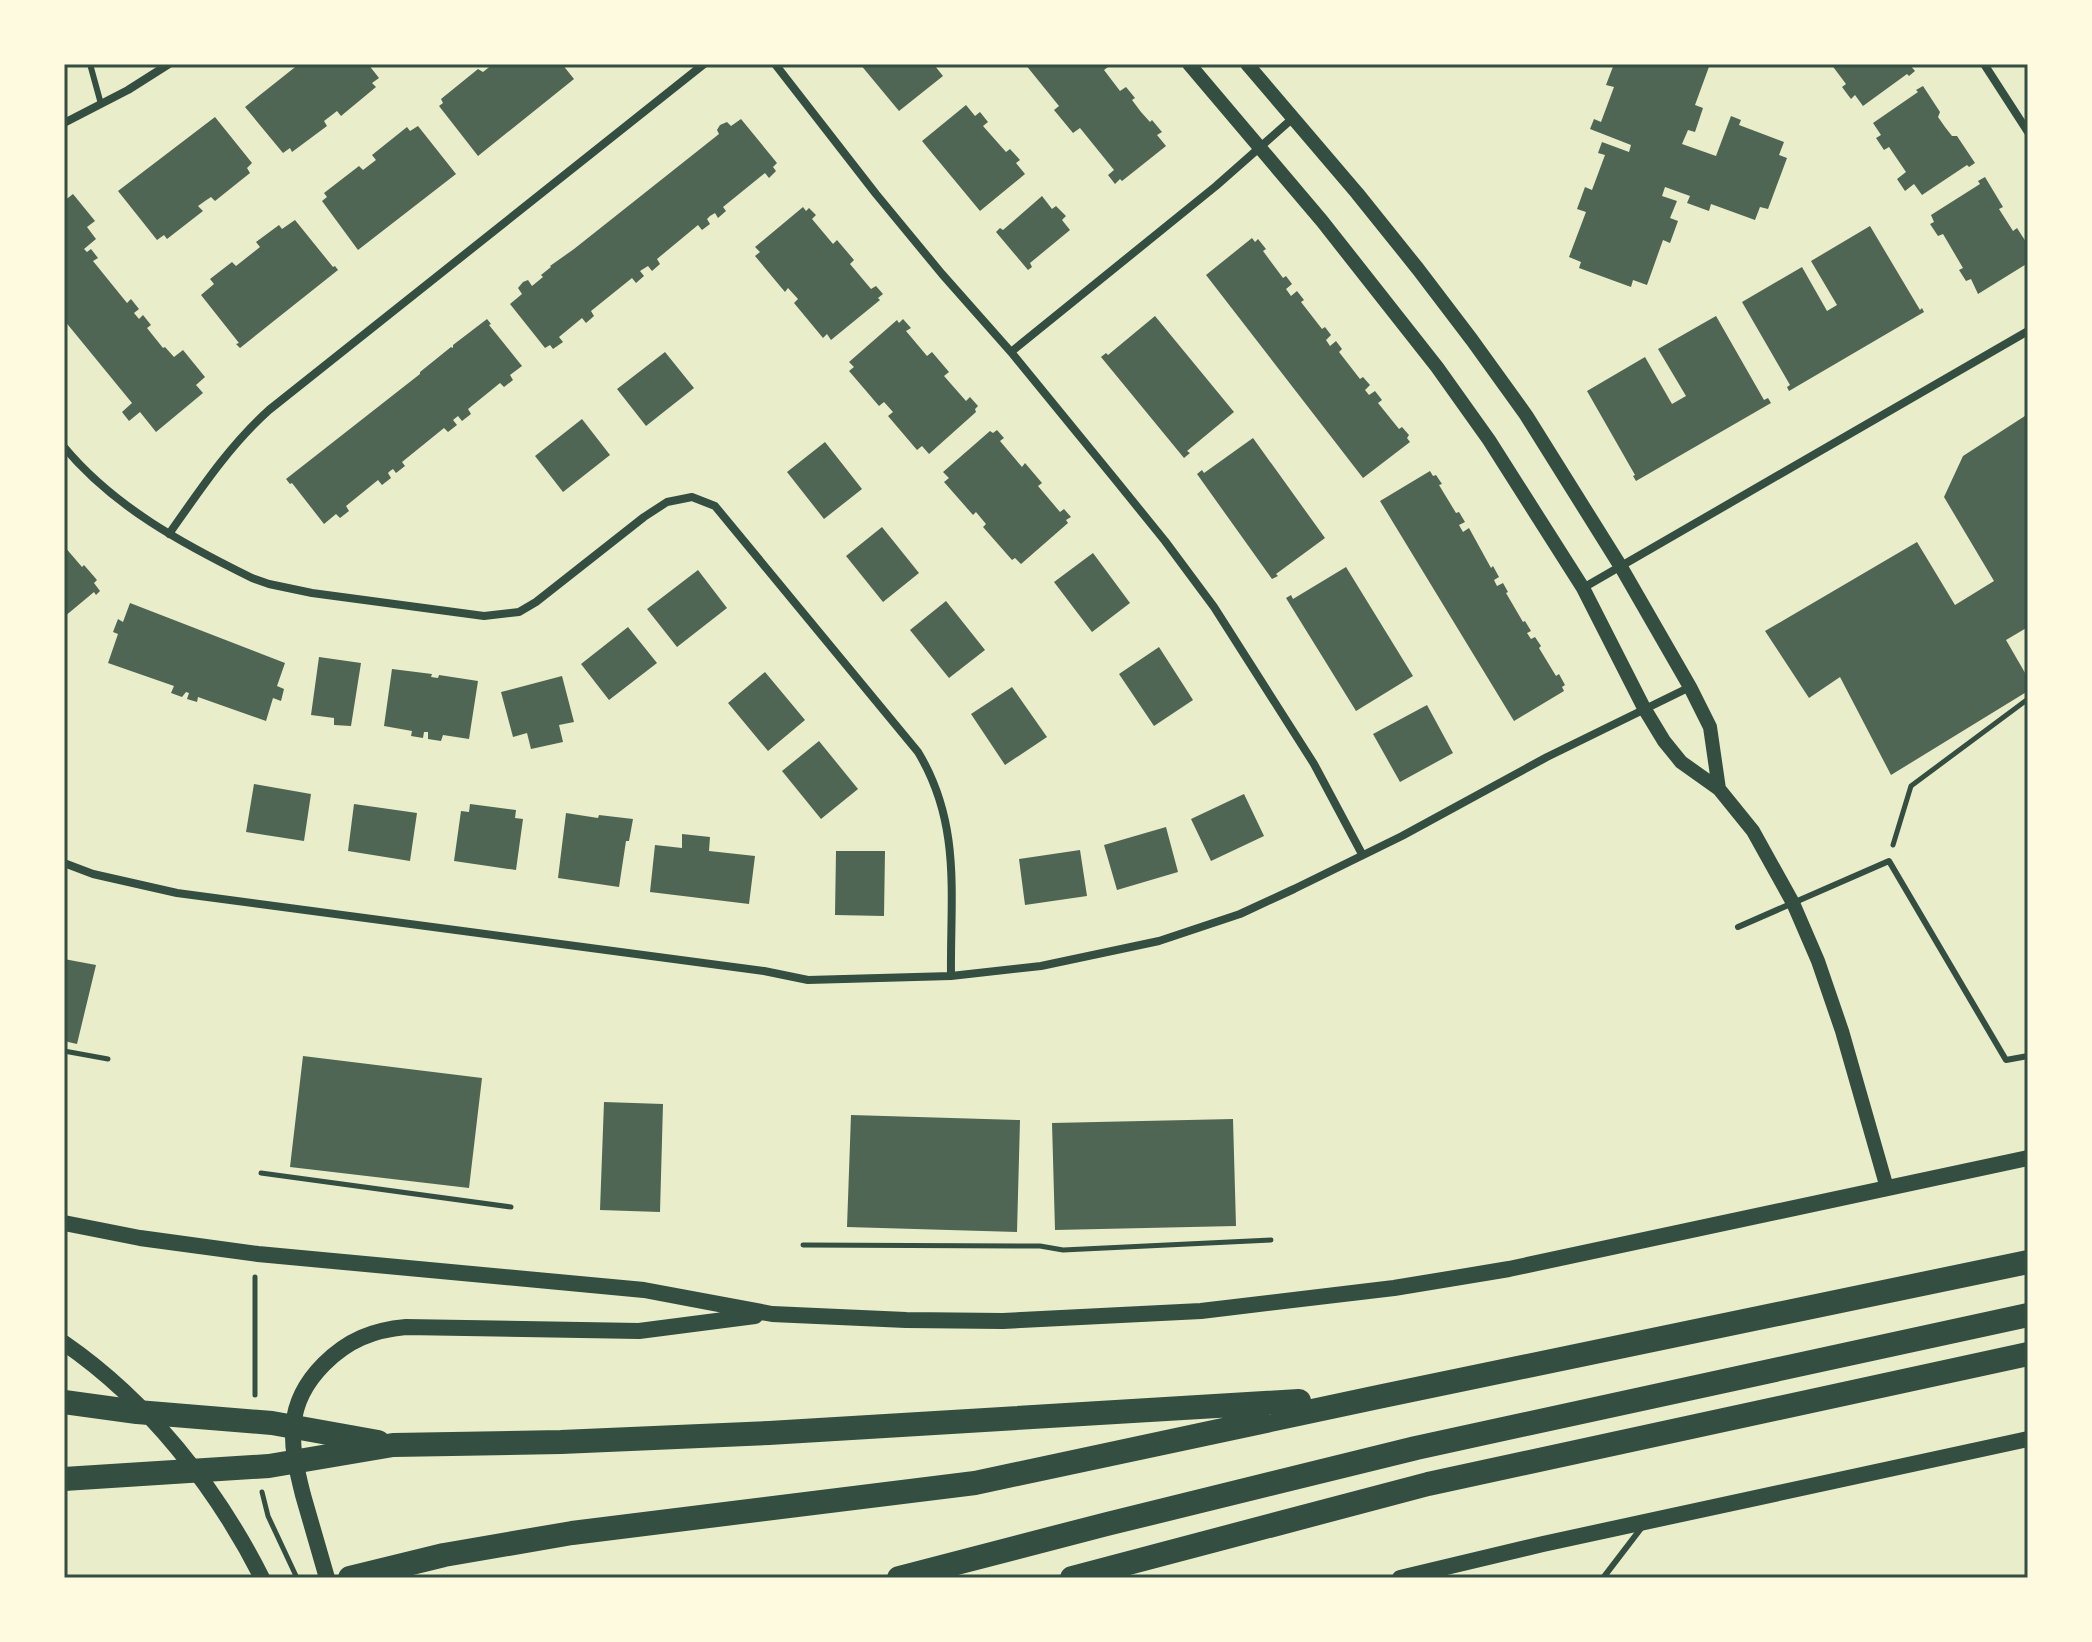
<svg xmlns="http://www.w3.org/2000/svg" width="2092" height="1642" viewBox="0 0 2092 1642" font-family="'DejaVu Sans',sans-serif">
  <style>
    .building { fill: #4f6655 }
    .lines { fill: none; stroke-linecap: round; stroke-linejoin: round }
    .path { stroke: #344e41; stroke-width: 5 }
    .service { stroke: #344e41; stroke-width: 6 }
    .minor { stroke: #344e41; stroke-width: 8 }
    .tertiary { stroke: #344e41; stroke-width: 14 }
    .secondary { stroke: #344e41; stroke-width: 16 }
    .motorway { stroke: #344e41; stroke-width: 24 }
    .neatline { fill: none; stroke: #344e41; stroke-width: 3 }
  </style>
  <rect width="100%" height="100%" fill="#e9edc9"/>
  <path class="building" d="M299,64H368L379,78L372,83L376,87L341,116L337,111L324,121L327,126L292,152L290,148L283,153L245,107Z
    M493,64H562L574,79L478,156L439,106L443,103L441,99L478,69L483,72Z
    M860,64H937L935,66L943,76L899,111Z
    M1025,64H1106L1108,67L1104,70L1120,91L1126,87L1135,98L1132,100L1141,112L1150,122L1152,120L1162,132L1157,135L1166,146L1122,181L1120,179L1115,184L1108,175L1114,170L1080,128L1073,133L1054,110L1059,106Z
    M1614,64L1621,66L1622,64H1710L1695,105L1703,108L1695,132L1688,130L1682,144L1716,156L1731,116L1741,120L1739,125L1784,142L1779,155L1787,158L1768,209L1760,207L1755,220L1711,204L1709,211L1687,203L1690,196L1665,187L1662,196L1677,201L1670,218L1678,221L1670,243L1663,240L1647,285L1633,280L1631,287L1579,268L1581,262L1569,257L1586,212L1577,209L1585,187L1592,190L1605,155L1598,153L1602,142L1629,152L1631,145L1590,129L1594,119L1601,122L1614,87L1606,85Z
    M1831,64H1909L1915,71L1909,76L1907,74L1863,106L1855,95L1851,99L1842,87L1846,84Z
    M1923,86L1940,112L1938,117L1945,127L1952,136H1957L1975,163L1969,167L1967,165L1922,195L1914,184L1905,191L1897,179L1906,172L1889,147L1884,150L1876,138L1881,135L1873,123L1918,92L1916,90Z
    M966,105L975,116L980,112L988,122L983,126L1006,152L1010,149L1020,160L1016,163L1025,174L980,211L922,141Z
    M215,117L252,163L247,168L250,173L215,201L211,197L205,201L198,206L203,211L167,239L164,235L157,240L118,191Z
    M741,119L777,163L773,167L776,171L769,178L765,173L723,207L726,211L718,218L715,213L710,216L707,219L710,224L702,230L698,225L657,259L660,264L652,271L648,266L640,271L644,276L636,283L632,278L591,311L594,316L586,323L582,318L559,337L563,342L553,349L550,345L545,348L510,304L522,294L518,288L523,282L528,280L532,286L543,277L541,275L551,267L550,266L574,249L719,134L717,130L720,125L727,122L731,126Z
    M418,126L456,174L358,250L322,201L327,197L324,193L359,166L363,170L376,160L372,155L407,127L410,131Z
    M1985,177L2003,207L1999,209L2013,231L2017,228L2028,245V263L1978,294L1971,279L1966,281L1959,270L1963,268L1943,234L1938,236L1930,224L1934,222L1931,215L1980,184L1978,181Z
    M73,194L95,221L87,227L96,239L84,249L87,252L91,249L98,258L93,261L127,303L131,299L139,309L134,313L139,319L143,315L151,325L147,328L163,348L165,347L174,357L183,350L205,377L196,385L203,393L156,432L140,412L129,421L122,412L132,403L64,320V201Z
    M1042,196L1052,209L1056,206L1066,216L1062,220L1070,230L1030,263L1032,267L1028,270L996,232L1000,228L1003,230Z
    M803,207L806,211L809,208L816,215L812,219L833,244L837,240L854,260L850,264L871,289L876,286L883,294L878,298L880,300L831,340L827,334L823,338L794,303L798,299L788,288L785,292L755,256L760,252L755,247Z
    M295,220L333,267L335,266L338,270L240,348L236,344L239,343L201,295L214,284L210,279L232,262L236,266L260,247L256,242L279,225L282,229Z
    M1870,226L1920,310L1922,308L1924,312L1789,391L1787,387L1790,385L1742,302L1802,267L1827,311L1837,305L1811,261Z
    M1252,238L1255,242L1258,239L1266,249L1263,251L1283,278L1286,276L1292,284L1286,289L1291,296L1297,291L1304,300L1301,302L1322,329L1325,327L1331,335L1326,340L1330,346L1336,341L1342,349L1339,352L1360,379L1363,377L1370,385L1365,390L1369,395L1375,391L1382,400L1378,403L1399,429L1402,427L1409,435L1407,438L1410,442L1363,478L1206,275Z
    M1155,316L1234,412L1187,451L1190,453L1184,458L1101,357L1106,353L1108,355Z
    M1716,316L1764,400L1768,398L1771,403L1636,481L1633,476L1635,475L1587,391L1645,357L1672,404L1686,396L1658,349Z
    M487,319L491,324L489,325L522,366L510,375L513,380L504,387L500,383L489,392L468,409L471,414L462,421L458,416L453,420L457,425L448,432L444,428L402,462L405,466L396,473L393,469L390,471L388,473L391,478L382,485L378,480L346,506L349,511L340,518L336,514L324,524L292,483L290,484L286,479L420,374V372L451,347L453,348V345Z
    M903,319L911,328L906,331L927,356L932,352L949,372L944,376L966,401L970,397L978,406L975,409L976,412L929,454L922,446L917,450L888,416L893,412L884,402L879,406L849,371L854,367L849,362L897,320L899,323Z
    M665,352L694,388L646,426L617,389Z
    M2028,414V627L2006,640L2028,678V691L1891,775L1840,677L1809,698L1765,631L1917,542L1955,605L1994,581L1944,497L1963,456Z
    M582,419L610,455L563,492L535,456Z
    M997,430L1004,438L1000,441L1022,467L1025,463L1042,483L1038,486L1060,512L1064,509L1071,517L1066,520L1068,523L1021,564L1015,558L1012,560L983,527L986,524L976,512L973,515L944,482L949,478L943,472L990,431L993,433Z
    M1253,438L1325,538L1276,574L1278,576L1272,579L1197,474L1202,470L1204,473Z
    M825,442L862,489L824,519L787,472Z
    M1430,471L1433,476L1436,475L1442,484L1439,485L1456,513L1459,512L1465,522L1459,525L1463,532L1469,528L1491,568L1493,566L1499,577L1494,580L1497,586L1503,583L1508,592L1506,593L1523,622L1525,621L1531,631L1527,633L1531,639L1535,637L1541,646L1539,648L1556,676L1559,674L1565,685L1562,687L1564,691L1514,721L1380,501Z
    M882,527L919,573L883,602L846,556Z
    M64,546L82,567L84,565L97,580L94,583L100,591L96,595L94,592L64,617Z
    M1093,553L1130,603L1092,632L1054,582Z
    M1346,567L1413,676L1356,711L1286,598L1291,595L1293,599Z
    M698,570L727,608L677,647L647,609Z
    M946,601L985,650L949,678L910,630Z
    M130,603L285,663L277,686L284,689L281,701L273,698L266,721L198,697L197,702L187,699L189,693L186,692L182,697L171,693L174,686L108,663L118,634L113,632L118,619L123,622Z
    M628,627L657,663L609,700L581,664Z
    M1159,647L1193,700L1154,726L1119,674Z
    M319,657L361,663L351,726L334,725V718L311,715Z
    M392,669L432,674L431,677L438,678L439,675L478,681L469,739L443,735L441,741L428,739V732H424L423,738L411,736L412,731L384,726Z
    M765,672L805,720L768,751L728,703Z
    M562,676L574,722L559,725L563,742L531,749L527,733L513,737L501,692Z
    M1012,687L1047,737L1005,765L971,714Z
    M1427,705L1453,753L1400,782L1373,734Z
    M819,741L858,789L821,819L782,771Z
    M254,784L311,794L304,841L246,832Z
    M1244,794L1264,836L1211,861L1191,819Z
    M354,804L417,813L410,861L348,851Z
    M470,804L516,810L515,818L523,819L516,870L454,861L461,811L469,812Z
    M566,813L598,818L599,815L633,819L629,841H626L619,887L558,878Z
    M1166,827L1178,872L1117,890L1104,845Z
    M682,834L710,837L709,851L755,856L749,904L650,892L655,845L682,848Z
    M1080,850L1087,896L1025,905L1019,859Z
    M836,851H885L884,916L835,915Z
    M64,959L96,965L77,1044L64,1041Z
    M303,1056L482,1078L469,1188L290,1167Z
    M604,1102L663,1104L660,1212L600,1210Z
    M851,1115L1020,1120L1017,1232L847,1227Z
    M1233,1119L1236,1226L1055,1230L1052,1123Z"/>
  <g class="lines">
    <path class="path" d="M1893,845L1911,786L2028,699
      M64,1051L108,1059
      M261,1173L511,1207
      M803,1245L1040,1246L1063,1250L1271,1240
      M255,1277V1395
      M262,1492L268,1516L297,1578"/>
    <path class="service" d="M90,64L101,104
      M1738,927L1889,861L2006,1060L2028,1056
      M1603,1578L1642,1527"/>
    <path class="minor" d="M775,64L876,194L942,274L1011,352L1114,478L1165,541L1214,607L1314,764L1362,854
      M1984,64L2028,132
      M64,123L128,90L169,64
      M1011,352L1216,186L1293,118
      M64,447C114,507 183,544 252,578L269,584L312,593L484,616L519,612L536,602L644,517L667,502L692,497L715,506L918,752C962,825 950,896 951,976
      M169,534C200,490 229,446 269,410L704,64
      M1583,588L2028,331
      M64,863L93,874L177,893L764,971L808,980L951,976L1041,966L1159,941L1240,914L1294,889L1402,836L1547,757L1690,687"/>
    <path class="tertiary" d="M1189,64L1322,221L1437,367L1489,440L1583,588L1644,708L1664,741L1681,762L1719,789L1753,831L1793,903L1818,961L1842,1031L1887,1188
      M1247,64L1357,193L1418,269L1472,340L1526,415L1621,567L1690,687L1710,727L1719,789"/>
    <path class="secondary" d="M64,1223L140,1238L258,1254L644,1290L772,1314L906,1320L1003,1321L1201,1311L1394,1288L1509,1269L2028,1158
      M64,1343C148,1401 216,1487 262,1578
      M327,1578C319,1550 311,1523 303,1495C290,1444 283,1405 324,1364C348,1340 373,1330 406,1327L639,1331L755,1316
      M1400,1578L1543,1544L2028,1439"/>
    <path class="motorway" d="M64,1402L137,1412L272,1423L378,1442
      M64,1479L269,1466L393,1445L561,1442L769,1433L1299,1401
      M350,1578L444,1555L572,1533L975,1483L1378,1397L2028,1262
      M899,1578L1107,1524L1416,1448L2028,1315
      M1072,1578L1428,1484L2028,1354"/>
  </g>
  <rect width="2092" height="1642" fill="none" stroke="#fefae0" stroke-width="132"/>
  <rect x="66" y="66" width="1960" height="1510" class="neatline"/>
</svg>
